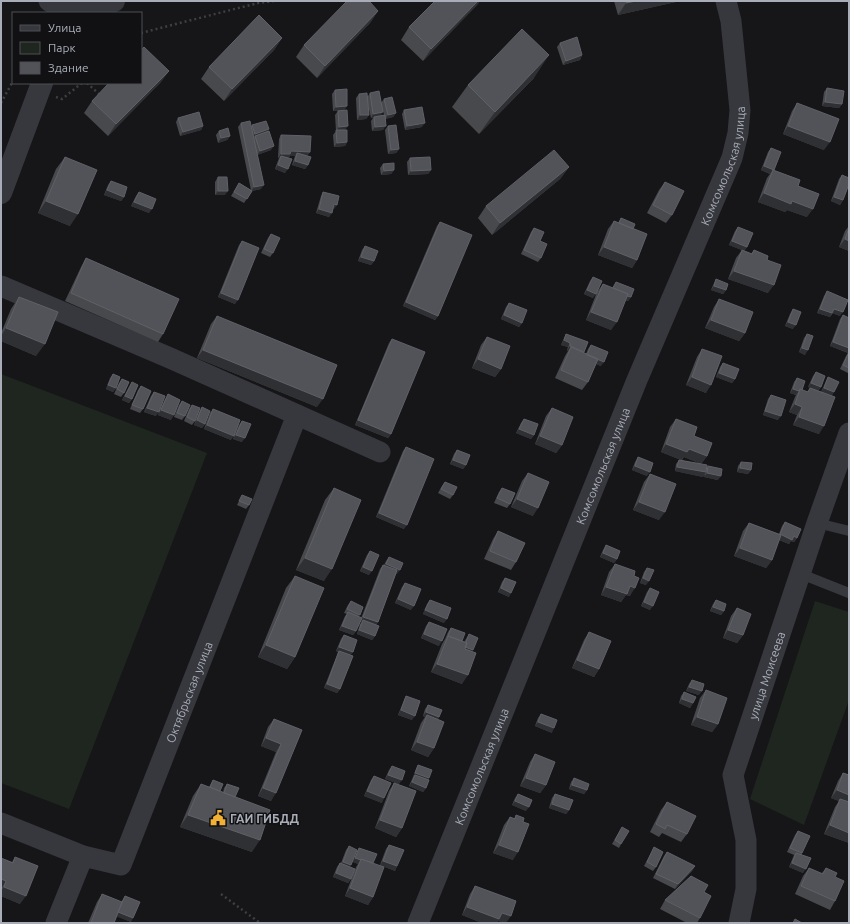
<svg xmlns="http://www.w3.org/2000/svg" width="850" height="924" viewBox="0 0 850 924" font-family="Ubuntu,sans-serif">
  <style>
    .green { fill: #1e261f }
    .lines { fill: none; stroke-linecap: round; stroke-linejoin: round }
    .path { stroke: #3d3f44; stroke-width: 2.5; stroke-dasharray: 2 3; stroke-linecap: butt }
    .service { stroke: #37383d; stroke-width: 10 }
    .minor { stroke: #37383d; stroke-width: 21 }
    .tertiary { stroke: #37383d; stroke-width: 22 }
    .wall { fill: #47494d; fill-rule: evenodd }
    .shaded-wall { fill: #2f3033 }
    .building { fill: #525359; stroke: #5f6168 }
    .labels { text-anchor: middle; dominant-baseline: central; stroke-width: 3; stroke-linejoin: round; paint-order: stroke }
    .street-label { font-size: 12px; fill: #a8adb8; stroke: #111113 }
    .poi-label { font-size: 12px; font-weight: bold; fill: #a8adb8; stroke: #111113; text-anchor: start }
  </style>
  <rect width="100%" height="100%" fill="#161618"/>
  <path class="green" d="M1,374L207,453L69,809L1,783Z
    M815,601L849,612V700L804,825L750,799Z"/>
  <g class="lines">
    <path class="path" d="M141,33L258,3L275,1
      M87,83L99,94
      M56,97L62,99L82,83
      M1,103L13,81
      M221,894L260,923"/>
    <path class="service" d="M817,523L849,531
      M801,574L849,593"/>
    <g class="minor">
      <path d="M49,1L69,13"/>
      <path d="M1,286L170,358L380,452"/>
      <path d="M1,823L83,856"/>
      <path id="s1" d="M56,923L83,856L121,865L297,415"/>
      <path id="s2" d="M418,923L637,380L732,158L738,133L740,110L731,21L726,1"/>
      <path id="s3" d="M739,923L746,889V840L733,775L817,523L849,433"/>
    </g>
    <path class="tertiary" d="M69,13L114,1
      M1,193L42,83"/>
  </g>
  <path class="wall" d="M435,1H480L477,5L423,61L401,40L409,27Z
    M614,1H680L618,15Z
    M378,11L370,23L317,78L296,57L304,45Z
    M282,38L274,50L224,101L201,79L209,67Z
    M560,43L582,55L580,60L563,65L557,47Z
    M169,71L160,83L108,136L84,113L92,101Z
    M534,78L479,134L452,107L468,85Z
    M827,88L842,104L839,108L822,106L824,92Z
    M335,90L347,106L344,110L345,130L347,142L345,146L334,147L333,135L336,131L335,115L338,111H333L332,94Z
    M370,93L381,103L384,99L396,113L393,117L385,119L383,130L372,131L371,121L373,118H371L368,105L369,115L366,119L357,120L356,98L359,94L368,96ZM382,107L384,115L380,116Z
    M797,103L824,150L783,134L792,111Z
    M404,110L422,127L405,130L402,114Z
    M178,118L203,126L201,130L180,136L176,122Z
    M241,123L252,126V125L269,129L267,132L271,150L257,155L261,189L252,191L244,203L231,196L239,183L251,190L238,127Z
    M388,126L399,149L396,153L388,154L385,130Z
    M219,131L230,136L227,140L218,143L216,135Z
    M281,135L310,152L307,156L308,165L305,169L292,165L295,156H290L288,158L285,173L275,169L279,158H278L279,139Z
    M771,148L773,170L798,186L807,217L787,210L785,212L758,202L767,178L770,174L761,170L768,152Z
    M65,157L70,226L38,213L56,169Z
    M410,158L431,170L428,174L408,175L407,162Z
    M383,164L394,170L391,174L381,175L380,168Z
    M569,167L560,179L492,235L478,218L486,206Z
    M842,175L843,200L840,205L831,201L839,179Z
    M218,177L225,195H215V182Z
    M111,181L124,197L121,201L104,195L108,185Z
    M665,182L672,215L666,223L647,213L659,190Z
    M139,192L149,213L131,206L136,196Z
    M323,192L334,209L333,208L329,217L316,213L321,196Z
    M621,218L633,229L637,260L632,268L598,255L608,229L614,221L618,223Z
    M440,222L438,316L435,320L403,306L437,226Z
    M849,226V251L839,247L845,231Z
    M738,227L747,247L744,251L751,254L754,250L767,260L768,293L728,279L736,258L742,250L729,245L735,231Z
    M534,228L540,241L541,258L538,262L521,254L531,232Z
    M271,234L273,253L270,257L261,253L268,238Z
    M242,241L235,304L218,297L239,245Z
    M365,246L374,261L371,265L358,261L362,250Z
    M86,258L163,334L158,342L65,301L81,267Z
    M593,277V298L584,294L590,281Z
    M716,279L726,290L723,294L711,290L714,283Z
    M616,282L631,297L628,301L625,300L611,330L586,320L597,292L603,284L612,288Z
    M827,291L840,316L833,313L830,317L817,313L824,296Z
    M19,297L36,356L1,341V333L11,309Z
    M719,299L745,333L739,341L705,328L714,307Z
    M509,303L522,323L519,327L501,319L506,307Z
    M793,309V329L785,326L790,314Z
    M843,315L849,318V371L848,373L840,369L846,356L848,353L830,346L840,319Z
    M217,316L317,407L197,358L211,324Z
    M566,334L584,352L583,353L586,354L588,349L591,345L601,366L596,364L588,382L582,390L555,378L565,356L568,351L567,350L568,347L561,345L564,338Z
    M807,334L805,355L799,352L804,338Z
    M487,337L501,369L495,377L472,368L481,345Z
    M392,339L391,434L388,438L355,425L389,343Z
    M702,349L706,393L686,385L697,357Z
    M723,363L735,379L732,383L716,377L720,367Z
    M816,372L821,387L818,391L821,392L826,381L828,377L832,396L819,434L793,425L797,415L789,412L795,397L796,395L790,393L794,382L797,378L802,390L807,392L810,388L813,389L808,387L813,376Z
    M113,374L116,388L113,392L106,389L110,378Z
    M122,379L124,393L121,397L114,394L119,383Z
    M132,382V399L129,403L122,400L129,387Z
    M141,386L143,409L140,413L130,409L138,390Z
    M154,392L156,416L144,412L151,396Z
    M168,394L171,420L158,415L165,399Z
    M771,395L778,420L763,415L768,399Z
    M182,401L185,416L182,420L174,417L179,405Z
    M192,405L195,421L192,425L184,421L189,409Z
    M202,407L205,424L202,428L194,425L199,412Z
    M552,408L562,445L556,453L535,444L546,416Z
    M213,409L231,440L204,429L210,413Z
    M524,419L534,435L531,439L516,433L521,423Z
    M676,419L707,456L701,464L684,457L682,460L706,469L708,466L718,480L704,477L705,474L703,477L675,471L676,464L679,460H681L661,452L670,427Z
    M242,421V442L233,439L239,425Z
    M406,447L404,529L376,517L403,451Z
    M457,450L466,465L463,469L450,464L454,454Z
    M638,457L647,476L632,470L635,462Z
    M741,462L751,470L748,474L737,472L738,466Z
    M528,473L533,516L511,507L522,481Z
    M650,474L659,520L633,510L644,482Z
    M445,482L453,495L450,499L438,493L442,486Z
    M334,488L324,581L296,570L325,500Z
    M502,488L510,504L507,508L494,503L499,492Z
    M242,495L249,505L246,509L237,505Z
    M785,522L797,538L794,542L791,541L789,544L779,540L772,560L766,568L734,556L743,531L749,523L779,534L782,526Z
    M498,531L516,562L511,570L484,559L493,539Z
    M606,545L617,559L614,563L600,557L603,550Z
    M370,551L369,575L360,571L367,555Z
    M389,557L397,574H396L378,622L376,625L375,636L372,640L357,634L360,624L362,622L360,621L380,569L383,565H384L386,561Z
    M615,564L634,576L630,596L626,595L621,602L601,595L609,572Z
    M647,568L646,585L640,583L644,572Z
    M295,576V657L287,669L258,657L286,588Z
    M505,578L509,597L498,592L502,582Z
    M405,583L411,610L395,603L402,587Z
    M650,588V610L641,606L647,592Z
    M430,600L444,623L423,614L427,604Z
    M716,600L724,611L721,615L710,611L713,604Z
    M351,601L360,615L358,616L356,631L353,635L339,630L345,616L347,614L344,613L348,605Z
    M737,608L743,635L737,643L723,638L731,616Z
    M429,622L439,646L421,638L426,626Z
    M451,628L462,641L464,642L469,634L472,651L462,684L431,672L442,644L445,639L448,632Z
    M589,632L599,669L594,677L572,668L584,640Z
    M344,635L353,652L350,655L340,689L337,693L324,688L337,655L338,652L336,651L341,639Z
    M692,680L699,695L686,691L689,684Z
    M706,690L718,724L712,732L691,725L700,698Z
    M684,692L693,703L690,708L679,703L681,696Z
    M406,696L412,720L398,715L404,700Z
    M428,705L439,717L438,719L434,748L428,757L411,750L421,723L425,717L423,716L425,709Z
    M541,714L552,733L535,726L538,718Z
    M274,719L302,730L271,801L258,796L276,752L261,746L268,727Z
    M535,754L546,785L540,793L520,786L530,762Z
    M418,765L428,780L426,788L423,792L409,786L413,777L416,769Z
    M392,766L399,784L385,779L389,770Z
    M843,773L849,775V843L824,834L835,807L839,801L831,798L838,781Z
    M374,776L382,803L364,796L371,780Z
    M574,778L587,790L584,794L569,789L571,782Z
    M213,780L220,791L223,792L224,788L227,784L235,797L252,852L180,827L193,796L201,784L209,787Z
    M394,783L402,828L396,837L375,828L389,791Z
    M518,794L526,811L512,805L515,798Z
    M555,794L569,810L566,814L549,808L552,798Z
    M667,802L687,834L681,842L662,833L659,837L650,832L661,810Z
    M516,815L513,860L493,853L504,825L510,817L514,819Z
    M622,827L621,844L619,848L612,844Z
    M798,831L802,853V855L803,873L789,867L794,855L787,852L795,835Z
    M389,845L397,866L395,871L380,865L386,849Z
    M349,846L351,879L348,883L333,877L337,867L340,863H341L346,850Z
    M654,847L656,867L653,871L644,866Z
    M359,848L373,863V897L368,905L345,896L356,867L358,864L353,862L357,852Z
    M667,852L695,866L692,871L675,889L653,878L664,856Z
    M15,857L20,904L1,896V858L12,862Z
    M809,868L821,874L826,868L835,877V901L830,910L795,894L803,876Z
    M475,886L498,921L497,923H482L462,915L470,894Z
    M102,894L121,902L125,896L131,922L117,916L114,923H88L97,902Z
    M665,900L700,918L697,923H687L660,909Z"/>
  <path class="shaded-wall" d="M478,1H480L477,5L423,61L431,49Z
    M636,1H680L618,15L626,3Z
    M378,11L370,23L317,78L325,66Z
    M282,38L274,50L224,101L232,89Z
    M549,55L534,78L479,134L495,112Z
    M582,55L580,60L563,65L566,61Z
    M169,71L160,83L108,136L116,124Z
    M825,102L842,104L839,108L822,106Z
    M347,106L344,110L333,111L336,107Z
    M383,112L380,117H374L373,118H371L373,114Z
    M396,113L393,117L385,119L388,115Z
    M360,115H369L366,119L357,120Z
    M425,123L422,127L405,130L407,126Z
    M203,126L201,130L180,136L183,132Z
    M348,126L345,130L336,131L339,127Z
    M386,126L383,130L372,131L375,127Z
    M788,126L830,142L824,150L783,134Z
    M269,129L266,133L255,136L254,137L252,138L255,134Z
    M230,136L227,140L218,143L221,138Z
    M347,142L345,146L334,147L337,143Z
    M274,146L271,150L257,155L260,151Z
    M399,149L396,153L388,154L391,150Z
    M291,151L310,152L307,156L297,153L295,156H290L288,159L281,156L279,158H278L281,154Z
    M295,161L308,165L305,169L292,165Z
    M278,165L288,169L285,173L275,169Z
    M764,166L774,170H773L770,174L761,170Z
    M569,167L560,179L492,235L500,223Z
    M394,170L391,174L381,175L384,171Z
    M431,170L428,174L408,175L411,171Z
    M264,185L261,189L251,191L254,187Z
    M107,190L124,197L121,201L104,195Z
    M218,191H228L225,195H215Z
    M764,193L792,201L813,209L807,217L787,210L785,212L758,202Z
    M834,197L843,200L840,205L831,201Z
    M46,201L78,214L70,226L38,213Z
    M134,202L152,209L149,213L131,206Z
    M334,204L337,205L334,209L331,208Z
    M319,209L332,213L329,217L316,213Z
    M845,239L849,241V251L839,247Z
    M732,241L747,247L744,251L729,245Z
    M604,247L637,260L632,268L598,255Z
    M361,257L374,261L371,265L358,261Z
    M734,271L774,285L768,293L728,279Z
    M714,286L726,290L723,294L711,290Z
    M587,290L596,294L593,298L584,294Z
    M613,290L631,297L628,301L610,294Z
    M221,293L238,300L235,304L218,297Z
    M406,302L438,316L435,320L403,306Z
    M820,309L832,313L830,317L817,313Z
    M834,309L843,312L840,316L831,313Z
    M591,312L617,322L611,330L586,320Z
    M504,315L522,323L519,327L501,319Z
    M711,320L745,333L739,341L705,328Z
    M788,322L796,325L793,329L785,326Z
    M6,328L45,344L36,356L1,341V336Z
    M564,340L570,343L568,347L561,345Z
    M833,342L849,348V353L830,346Z
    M570,346L584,352L581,356L571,347L568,351L567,350Z
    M802,348L808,350L805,355L799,352Z
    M203,350L323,399L317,407L197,358Z
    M587,355L604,362L601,366L584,359Z
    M478,359L501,369L495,377L472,368Z
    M719,373L735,379L732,383L716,377Z
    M692,377L711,385L706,393L686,385Z
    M811,383L821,387L818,391L808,387Z
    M108,385L116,388L113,392L106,389Z
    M824,388L834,392L832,396L821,392Z
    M793,389L799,391L796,395L790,393Z
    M125,396L132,399L129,403L122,400Z
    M795,404L802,407L797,415L789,412Z
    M147,408L159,412L156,416L144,412Z
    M161,410L174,415L171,420L158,415Z
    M765,411L781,416L778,420L763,415Z
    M799,417L824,426L819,434L793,425Z
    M197,420L205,424L202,428L194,425Z
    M358,420L391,434L388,438L355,425Z
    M207,425L234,436L231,440L204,429Z
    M519,429L534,435L531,439L516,433Z
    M236,435L245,438L242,442L233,439Z
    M540,436L562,445L556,453L535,444Z
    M666,444L689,449L707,456L701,464L684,457L681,460L661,452Z
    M453,460L466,465L463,469L450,464Z
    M635,466L650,472L647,476L632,470Z
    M677,467L706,472L703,477L675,471Z
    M740,468L751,470L748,474L737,472Z
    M707,473L721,476L718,480L704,477Z
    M517,499L538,508L533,516L511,507Z
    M639,502L665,512L659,520L633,510Z
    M379,513L407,525L404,529L376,517Z
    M779,534L794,536L797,538L794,542L791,541L789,544L777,539Z
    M740,548L772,560L766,568L734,556Z
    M603,553L617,559L614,563L600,557Z
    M305,558L332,569L324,581L296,570Z
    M386,564L400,570L397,574L383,568Z
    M363,567L372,571L369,575L360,571Z
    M643,578L649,581L646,585L640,583Z
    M630,586L635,588L630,596L626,595L621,602L601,595L606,587Z
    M501,588L511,593L509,597L498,592Z
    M398,599L414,606L411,610L395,603Z
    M644,602L653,606L650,610L641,606Z
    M713,607L724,611L721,615L710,611Z
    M425,610L447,619L444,623L423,614Z
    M363,617L378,622L375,627L363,620L362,622L360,621Z
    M342,626L356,631L353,635L339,630Z
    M359,630L375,636L372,640L357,634Z
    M728,630L743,635L737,643L723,638Z
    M424,634L442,641L439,646L421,638Z
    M266,645L295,657L287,669L258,657Z
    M464,646L473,650L470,654L461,651Z
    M339,647L353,652L350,656L339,651L338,652L336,651Z
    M577,660L599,669L594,677L572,668Z
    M437,664L468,675L462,684L431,672Z
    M327,684L340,689L337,693L324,688Z
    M689,687L702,691L699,695L686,691Z
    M682,699L693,703L690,708L679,703Z
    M401,710L415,716L412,720L398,715Z
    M426,712L439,717L436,721L427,715L425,717L423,716Z
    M697,717L718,724L712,732L691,725Z
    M538,722L554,728L552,733L535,726Z
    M266,738L281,744L276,752L261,746Z
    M417,742L434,748L428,757L411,750Z
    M415,773L429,778L427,782L415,775L413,777Z
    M388,775L402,780L399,784L385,779Z
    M526,778L546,785L540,793L520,786Z
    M412,782L426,788L423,792L409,786Z
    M572,785L587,790L584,794L569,789Z
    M263,788L276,793L271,801L258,796Z
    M837,790L849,795V805L840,799L839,801L831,798Z
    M367,791L384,798L382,803L364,796Z
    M515,801L529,807L526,811L512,805Z
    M552,804L569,810L566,814L549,808Z
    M188,815L260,840L252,852L180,827Z
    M380,820L402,828L396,837L375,828Z
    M830,825L849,833V843L824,834Z
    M499,845L518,852L513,860L493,853Z
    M355,858L361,860L358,864L353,862Z
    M383,861L397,866L395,871L380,865Z
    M343,862L351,865L348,869L340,866Z
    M792,863L806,869L803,873L789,867Z
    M695,866L692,871L675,889L678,884Z
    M336,873L351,879L348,883L333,877Z
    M1,879L6,881L1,889Z
    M4,887L26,896L20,904L1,896V891Z
    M350,888L373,897L368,905L345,896Z
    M467,907L502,913L511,916L506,923H502L498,921L497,923H482L462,915Z
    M118,912L133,918L131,922L115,916Z"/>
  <path class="building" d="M347,1H369L378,11L325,66L304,45Z
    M435,1H478L431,49L409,27Z
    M626,1H636L626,3Z
    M259,15L282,38L232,89L209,67Z
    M522,29L549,55L495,112L468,85Z
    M577,37L582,55L566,61L560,43Z
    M144,47L169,71L116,124L92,101L109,83H141V50Z
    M827,88L844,91L842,104L825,102Z
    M347,89V106L336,107L335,90Z
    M379,91L383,112L373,114L370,93Z
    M367,93L369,115H360L359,94Z
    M392,97L396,113L388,115L384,99Z
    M797,103L839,119L830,142L788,126Z
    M422,107L425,123L407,126L404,110Z
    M347,110L348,126L339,127L338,111Z
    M199,112L203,126L183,132L178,118Z
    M385,115L386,126L375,127L374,117Z
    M250,121L264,185L254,187L241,123Z
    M266,121L269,129L255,134L252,125Z
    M396,125L399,149L391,150L388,126Z
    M228,128L230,136L221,138L219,131Z
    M336,130H347V142L337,143Z
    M269,131L274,146L260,151L255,136Z
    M281,135L311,136L310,152L291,151L290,154H281Z
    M771,148L781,152L774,170L764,166Z
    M554,150L569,167L500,223L486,206Z
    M297,153L311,157L308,165L295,161Z
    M281,156L292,159L288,169L278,165Z
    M65,157L97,170L78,214L46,201Z
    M430,157L431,170L411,171L410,158Z
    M394,163V170L384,171L383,164Z
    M773,170L800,180L798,186L819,194L813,209L792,201L791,204L764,193Z
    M842,175L849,178V184L843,200L834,197Z
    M218,177H227L228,191H218Z
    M111,181L127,187L124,197L107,190Z
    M665,182L684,191L672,215L653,205Z
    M239,183L252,191L247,199L234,192Z
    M139,192L156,199L152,209L134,202Z
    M323,192L339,196L337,205L334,204L332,213L319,209Z
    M621,218L635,224L633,229L619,223Z
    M614,221L647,234L637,260L604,247Z
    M440,222L472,235L438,316L406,302Z
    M738,227L753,233L747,247L732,241Z
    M534,228L544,232L540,241L547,244L541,258L524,250Z
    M849,228V241L845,239Z
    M271,234L280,238L273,253L264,249Z
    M242,241L259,248L238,300L221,293Z
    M365,246L378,251L374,261L361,257Z
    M742,250L752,254L754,250L768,256L767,260L781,265L774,285L734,271Z
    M86,258L179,299L163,334L71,293Z
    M593,277L602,281L596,294L587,290Z
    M716,279L728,284L726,290L714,286Z
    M616,282L634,289L631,297L627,296L628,294L613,288Z
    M603,284L628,294L617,322L591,312Z
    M827,291L848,300L843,312L834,309L832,313L820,309Z
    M19,297L58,312L45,344L6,328Z
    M719,299L753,312L745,333L711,320Z
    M509,303L527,310L522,323L504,315Z
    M793,309L801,312L796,325L788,322Z
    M843,315L849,318V348L833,342Z
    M217,316L337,365L323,399L203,350Z
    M566,334L588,342L584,352L570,346V343L564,340Z
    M807,334L813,336L808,350L802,348Z
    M487,337L510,346L501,369L478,359Z
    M392,339L425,352L391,434L358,420Z
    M591,345L608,352L604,362L587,355Z
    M571,347L598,359L588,382L561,370Z
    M702,349L722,356L711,385L692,377Z
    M849,352V368L843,365Z
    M723,363L739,369L735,379L719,373Z
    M816,372L825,376L821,387L811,383Z
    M113,374L120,377L116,388L108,385Z
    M828,377L839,382L834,392L824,388Z
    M797,378L805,381L802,390L800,389L799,391L793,389Z
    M122,379L129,382L124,393L117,389Z
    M132,382L138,385L132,399L125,396Z
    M141,386L151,391L143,409L132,405Z
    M810,388L835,397L824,426L799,417L802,407L795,404L800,389L808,392Z
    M154,392L165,396L159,412L147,408Z
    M168,394L180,400L174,415L161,410Z
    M771,395L786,400L781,416L765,411Z
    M182,401L190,405L185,416L177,413Z
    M192,405L200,408L195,421L187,417Z
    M202,407L210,411L205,424L197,420Z
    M552,408L573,417L562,445L540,436Z
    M213,409L240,420L234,436L207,425Z
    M524,419L538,424L534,435L519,429Z
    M676,419L697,427L694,436L712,443L707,456L689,449L687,452L666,444Z
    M242,421L251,424L245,438L236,435Z
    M406,447L434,459L407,525L379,513Z
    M457,450L470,455L466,465L453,460Z
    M638,457L653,463L650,472L635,466Z
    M679,460L707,465L706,472L677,467Z
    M741,462L752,463L751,470L740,468Z
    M708,466L722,469L721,476L707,473Z
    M528,473L549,482L538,508L517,499Z
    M650,474L676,484L665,512L639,502Z
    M445,482L457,487L453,495L441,489Z
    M334,488L361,500L332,569L305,558Z
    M502,488L515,493L510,504L497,498Z
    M242,495L252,499L249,505L239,501Z
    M785,522L801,529L797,538L794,536L792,540L780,534Z
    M749,523L781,535L772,560L740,548Z
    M498,531L525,543L516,562L490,551Z
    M606,545L620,551L617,559L603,553Z
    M370,551L379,555L372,571L363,567Z
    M389,557L403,563L400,570L386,564Z
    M615,564L635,571L634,576L639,578L635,588L630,586L627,594L606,587Z
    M383,565L397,570L378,622L363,617Z
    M647,568L654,570L649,581L643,578Z
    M295,576L324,588L295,657L266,645Z
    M505,578L516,582L511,593L501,588Z
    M405,583L421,589L414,606L398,599Z
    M650,588L659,592L653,606L644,602Z
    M430,600L451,608L447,619L425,610Z
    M716,600L726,604L724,611L713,607Z
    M351,601L363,607L360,615L347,609Z
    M737,608L751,614L743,635L728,630Z
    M348,612L362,618L356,631L342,626Z
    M363,620L379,626L375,636L359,630Z
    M429,622L447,629L442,641L424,634Z
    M451,628L465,633L462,641L448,636Z
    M589,632L611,641L599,669L577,660Z
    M469,634L478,638L473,650L465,647L467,643L466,642Z
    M344,635L357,640L353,652L339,647Z
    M448,636L467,643L465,649L476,653L468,675L437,664Z
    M339,651L353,656L340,689L327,684Z
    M692,680L704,684L702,691L689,687Z
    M706,690L727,698L718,724L697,717Z
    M684,692L696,697L693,703L682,699Z
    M406,696L420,701L415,716L401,710Z
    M428,705L442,710L439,717L426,712Z
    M541,714L557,720L554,728L538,722Z
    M427,715L444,722L434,748L417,742Z
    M274,719L302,730L276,793L263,788L281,744L266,738Z
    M535,754L555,762L546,785L526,778Z
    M418,765L432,770L429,778L415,773Z
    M392,766L405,771L402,780L388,775Z
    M843,773L849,775V795L837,790Z
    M415,775L429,780L426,788L412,782Z
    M374,776L391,783L384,798L367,791Z
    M574,778L589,784L587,790L572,785Z
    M213,780L223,784L220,791L210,787Z
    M394,783L416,791L402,828L380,820Z
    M201,784L270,810L260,840L188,815Z
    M227,784L239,788L235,797L224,793Z
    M518,794L532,800L529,807L515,801Z
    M555,794L573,800L569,810L552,804Z
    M840,799L849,802V833L830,825Z
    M667,802L696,816L687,834L667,825L665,829L656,824Z
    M516,815L524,818L523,822L529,824L518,852L499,845L510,817L515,819Z
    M622,827L629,831L621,844L615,840Z
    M798,831L810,836L802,853L790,848Z
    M389,845L404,850L397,866L383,861Z
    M349,846L357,850L351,865L343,862Z
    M654,847L663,852L656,867L647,862Z
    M359,848L377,854L373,863L361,859V860L355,858Z
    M667,852L695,866L678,884L656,874Z
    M796,853L811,858L806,869L792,863Z
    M15,857L38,866L26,896L4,887L6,881L1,879V858L13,863Z
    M361,859L384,867L373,897L350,888Z
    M340,863L355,869L351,879L336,873Z
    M809,868L823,874L826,868L837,873L835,877L844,881L835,901L801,886Z
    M691,876L708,885L704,892L711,896L700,918L665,900Z
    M475,886L516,901L511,916L502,913L499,919L467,907Z
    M102,894L122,902L114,923H91Z
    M125,896L140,902L133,918L118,912Z
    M795,919L802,923H793Z"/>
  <defs>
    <symbol id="civic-bare" viewBox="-9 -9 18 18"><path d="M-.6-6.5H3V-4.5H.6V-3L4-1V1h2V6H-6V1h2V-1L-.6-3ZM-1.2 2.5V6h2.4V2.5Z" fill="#f2b134" stroke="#111113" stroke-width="2.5" paint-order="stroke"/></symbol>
  </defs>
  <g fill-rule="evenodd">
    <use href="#civic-bare" x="207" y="807" width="22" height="22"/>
  </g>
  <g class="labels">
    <g class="street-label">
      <text stroke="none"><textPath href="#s2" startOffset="817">Комсомольская улица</textPath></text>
      <text stroke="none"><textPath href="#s2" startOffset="493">Комсомольская улица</textPath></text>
      <text stroke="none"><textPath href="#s3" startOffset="255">улица Моисеева</textPath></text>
      <text stroke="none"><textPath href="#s1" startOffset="297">Октябрьская улица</textPath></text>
      <text stroke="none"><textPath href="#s2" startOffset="169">Комсомольская улица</textPath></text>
    </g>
    <g class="poi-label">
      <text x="230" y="818">ГАИ ГИБДД</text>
    </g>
  </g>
  <rect width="850" height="924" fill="none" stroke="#a8adb8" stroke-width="4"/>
  <rect x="12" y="12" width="130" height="72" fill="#111113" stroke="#4d4f55"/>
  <rect x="20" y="25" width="20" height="6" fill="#37383d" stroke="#4d4f55"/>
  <text x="48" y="32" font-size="12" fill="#a8adb8">Улица</text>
  <rect x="20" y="42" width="20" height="12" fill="#1e261f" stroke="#4d4f55"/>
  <text x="48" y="52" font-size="12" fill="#a8adb8">Парк</text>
  <rect x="20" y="62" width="20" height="12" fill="#525359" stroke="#4d4f55"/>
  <text x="48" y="72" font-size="12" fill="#a8adb8">Здание</text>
</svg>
